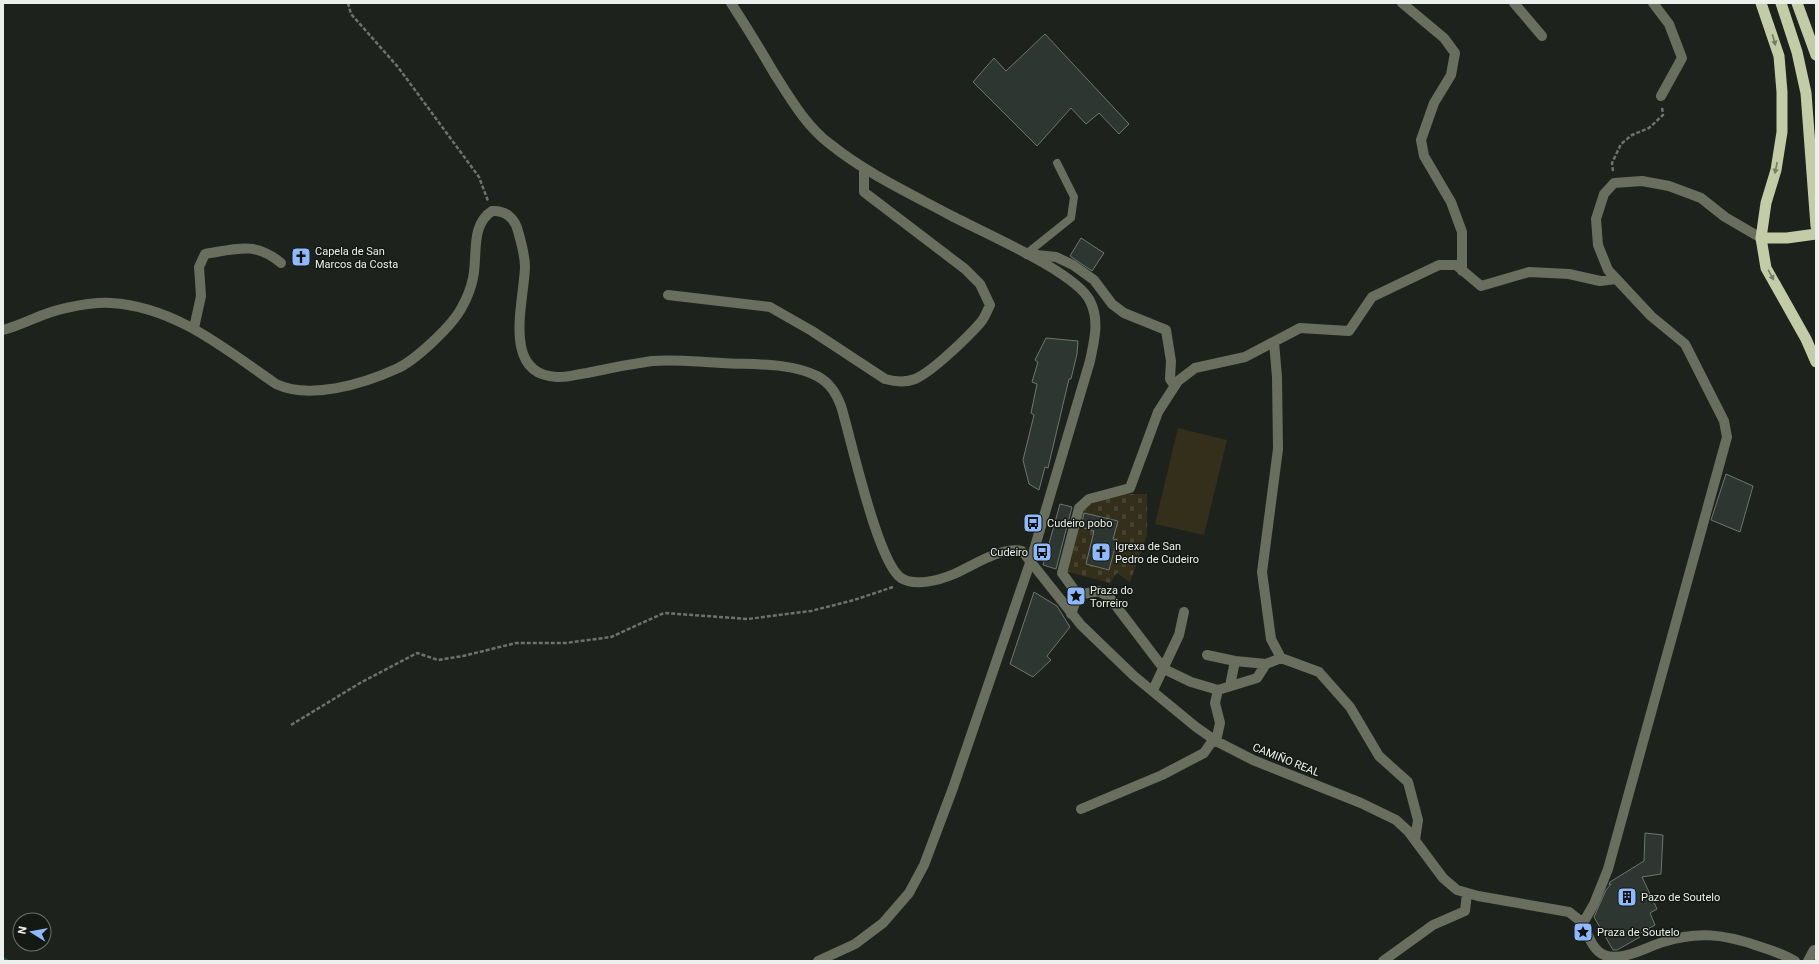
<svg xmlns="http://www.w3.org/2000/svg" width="1819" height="964" viewBox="0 0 1819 964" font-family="Roboto,sans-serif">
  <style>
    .grass { fill: #342f1b }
    .cemetery { fill: url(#cemetery-stones) }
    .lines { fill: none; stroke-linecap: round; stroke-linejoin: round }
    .stream { stroke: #205350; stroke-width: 4.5 }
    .building { fill: #2e3632; stroke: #6c7671 }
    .path { stroke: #6e726d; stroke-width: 2.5; stroke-dasharray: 4 2; stroke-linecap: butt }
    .service { stroke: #6a6e5e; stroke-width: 8 }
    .pedestrian { stroke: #6a6e5e; stroke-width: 10 }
    .minor { stroke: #6a6e5e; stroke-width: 10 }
    .tertiary { stroke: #6a6e5e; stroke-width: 10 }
    .trunk { stroke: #c3cca7; stroke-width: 11 }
    .oneway { fill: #747b64 }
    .labels { text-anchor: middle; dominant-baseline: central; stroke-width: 3; stroke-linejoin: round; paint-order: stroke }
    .poi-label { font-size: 11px; fill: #ecf0ec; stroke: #141913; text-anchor: start }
    .street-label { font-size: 11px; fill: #ecf0ec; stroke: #141913 }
  </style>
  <defs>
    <pattern id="cemetery-stones" width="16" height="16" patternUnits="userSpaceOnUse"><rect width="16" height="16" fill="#342f1b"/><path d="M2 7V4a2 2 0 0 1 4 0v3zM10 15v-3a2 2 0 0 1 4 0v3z" fill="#484331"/></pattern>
  </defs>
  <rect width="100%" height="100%" fill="#1d221c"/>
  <path class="grass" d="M1178,428L1227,440L1204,535L1155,524Z"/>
  <path class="cemetery" d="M1118,494H1147V535L1130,582L1117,573L1110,583L1065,571L1080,514L1089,505Z"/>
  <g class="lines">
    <path class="stream" d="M3,959L6,961"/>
  </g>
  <path class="building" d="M1045,34L1129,124L1119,134L1099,113L1086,124L1071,108L1037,146L973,82L994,58L1006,71Z
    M1081,238L1104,253L1092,271L1070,256Z
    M307,249L309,264L296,265L294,251Z
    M1046,338L1078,341L1077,354L1071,379H1069L1048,468L1045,467L1039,490L1029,484L1023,460L1034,415L1031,413L1037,384L1032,382L1038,362L1035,360Z
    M1726,474L1753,486L1740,532L1711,520Z
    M1060,504L1072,507L1056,569L1043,565Z
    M1084,513L1118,521L1113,539L1117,540L1109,570L1086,564L1094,531L1081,527Z
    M1034,592L1057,606L1070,627L1047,656L1051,660L1033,677L1010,664Z
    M1645,833L1663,835L1661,874L1642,877L1657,909L1650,913L1655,925L1637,935L1640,937L1617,950H1613L1594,917L1606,890L1611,884L1609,885L1610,882L1644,861Z"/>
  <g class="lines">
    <path class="path" d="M348,3L351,14L398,67L479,177L488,201
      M1613,171L1612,163L1621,144L1632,135L1649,128L1663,115L1662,107
      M291,725L360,683L417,653L438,660L463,656L516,643H566L611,637L664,613L748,619L811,611L854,600L893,587"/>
    <path class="service" d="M1026,254L1071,218L1074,197L1057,163"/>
    <path class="pedestrian" d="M194,328L201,296L199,267L205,254C236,249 255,241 281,263"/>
    <path class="minor" d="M1402,3L1444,38L1455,53L1451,75L1434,103L1421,140L1424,156L1451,202L1462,232V271
      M1514,3L1542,36
      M1653,3L1669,24L1682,58L1661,96
      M1027,254L1056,257L1073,265L1094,280L1112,304L1124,313L1166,330L1171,361L1170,379L1175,386
      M668,295L770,307L812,331L885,379C896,382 905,383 915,379C932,372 969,336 981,322C985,317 987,311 990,305L980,284L965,269L864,192V168
      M3,330C25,324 44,312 66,308C80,305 97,302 111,303C176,307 225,349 276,384C310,400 363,384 396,369C415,361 453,325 462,307C467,298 471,288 473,278C478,256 470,225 492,211C506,210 515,219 518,231C521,242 525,255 525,267C524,302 501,375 557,377C567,378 577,374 587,373C609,368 631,364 652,361C675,359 699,362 722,363C752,365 789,362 817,376C830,383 836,393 841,406C851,438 877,561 901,578C915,587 940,580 954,574C973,566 1001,546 1022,551L1081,625L1134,676L1196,727L1216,741L1253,760L1361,803L1396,820L1408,831L1443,878L1457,890L1478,896L1569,912L1583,923
      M1274,342L1277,377L1278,449L1262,572L1271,639L1281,658L1319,672L1350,707L1379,756L1408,782L1418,820L1415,840
      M1078,595L1099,591L1110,598L1164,669L1191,682L1218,690L1257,678L1266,664L1281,658
      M1071,614L1078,595L1062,573L1079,508L1089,499L1130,488L1158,412L1178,381L1195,368L1245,357L1300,328L1349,331L1372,297L1439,265H1456L1481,286L1529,272L1569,274L1600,281L1616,279
      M1207,655L1235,661L1266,664
      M1230,686L1235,661
      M1153,690L1179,635L1184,612
      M1216,741L1220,723L1215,703L1218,690
      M1081,809L1162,775L1204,753L1213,740
      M1583,923L1594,904L1608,869L1727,437L1724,421L1685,344L1651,316L1608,270L1598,245L1596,219L1604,194L1614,183L1642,181L1669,186L1701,198L1725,217L1761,238
      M1583,923C1588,934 1592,950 1604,955C1623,962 1646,947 1663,942C1697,931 1724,934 1758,946C1771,950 1783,954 1795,961
      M1383,961L1433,925L1465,911L1467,893
      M1808,961L1814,950H1816"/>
    <path class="tertiary" d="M731,3C746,26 760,49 774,73C790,98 806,126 830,144C866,173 909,193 950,215C982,232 1076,272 1090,301C1100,321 1094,341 1090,361L1031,560L953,788L924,865L909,893L883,923L855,944L818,961"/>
    <path class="trunk" d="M1761,3L1779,56L1782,92V132L1776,170L1766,203L1761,238L1766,268L1806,339L1816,362
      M1781,3L1797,52L1806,93L1816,226
      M1797,3L1816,55
      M1761,238H1787L1816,234"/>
  </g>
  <defs><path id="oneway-solid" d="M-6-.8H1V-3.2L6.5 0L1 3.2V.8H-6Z"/></defs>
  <g class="oneway">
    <use href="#oneway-solid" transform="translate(1774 40) rotate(74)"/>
    <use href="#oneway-solid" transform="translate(1776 168) rotate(102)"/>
    <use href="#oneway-solid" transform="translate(1771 275) rotate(61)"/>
  </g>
  <defs>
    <symbol id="church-square" viewBox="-11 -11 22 22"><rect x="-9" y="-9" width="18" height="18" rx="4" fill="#8eb9fd" stroke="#141913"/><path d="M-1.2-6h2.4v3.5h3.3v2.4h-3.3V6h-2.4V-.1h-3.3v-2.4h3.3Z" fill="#111"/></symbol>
    <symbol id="bus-square" viewBox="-11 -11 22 22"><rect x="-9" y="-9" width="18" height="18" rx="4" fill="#8eb9fd" stroke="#141913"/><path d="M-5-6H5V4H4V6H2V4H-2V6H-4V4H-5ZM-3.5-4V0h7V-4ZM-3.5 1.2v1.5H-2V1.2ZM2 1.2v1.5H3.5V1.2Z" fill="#111"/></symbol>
    <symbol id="sight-square" viewBox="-11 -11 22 22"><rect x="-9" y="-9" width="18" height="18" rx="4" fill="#8eb9fd" stroke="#141913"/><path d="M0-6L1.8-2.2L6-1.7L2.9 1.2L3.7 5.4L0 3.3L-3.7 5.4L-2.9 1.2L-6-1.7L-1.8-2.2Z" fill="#111"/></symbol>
    <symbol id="building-square" viewBox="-11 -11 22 22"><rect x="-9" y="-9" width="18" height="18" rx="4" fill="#8eb9fd" stroke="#141913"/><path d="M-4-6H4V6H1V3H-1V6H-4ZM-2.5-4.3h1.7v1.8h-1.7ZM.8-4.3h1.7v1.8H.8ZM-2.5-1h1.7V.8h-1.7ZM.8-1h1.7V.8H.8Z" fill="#111"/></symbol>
  </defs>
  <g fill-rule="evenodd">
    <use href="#church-square" x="290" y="246" width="22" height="22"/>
    <use href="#bus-square" x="1022" y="512" width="22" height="22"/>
    <use href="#bus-square" x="1031" y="541" width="22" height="22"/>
    <use href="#church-square" x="1090" y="541" width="22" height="22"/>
    <use href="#sight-square" x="1065" y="585" width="22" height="22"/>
    <use href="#building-square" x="1616" y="886" width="22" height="22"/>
    <use href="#sight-square" x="1572" y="921" width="22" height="22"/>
  </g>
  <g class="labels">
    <g class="poi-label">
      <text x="315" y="251">Capela de San<tspan x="315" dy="13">Marcos da Costa</tspan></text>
      <text x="1047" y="523">Cudeiro pobo</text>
      <text x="1115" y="546">Igrexa de San<tspan x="1115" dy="13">Pedro de Cudeiro</tspan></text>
      <text x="1028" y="552" text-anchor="end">Cudeiro</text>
      <text x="1090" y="590">Praza do<tspan x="1090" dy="13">Torreiro</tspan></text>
      <text x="1641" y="897">Pazo de Soutelo</text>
      <text x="1597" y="932">Praza de Soutelo</text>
    </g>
    <g class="street-label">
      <text transform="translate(1286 760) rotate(22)">CAMIÑO REAL</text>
    </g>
  </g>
  <rect width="1819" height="964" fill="none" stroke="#ecf0ec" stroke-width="8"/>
  <g transform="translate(32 932) rotate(281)"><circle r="19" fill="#141913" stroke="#6a6f6a"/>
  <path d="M0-3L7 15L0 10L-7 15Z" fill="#8eb9fd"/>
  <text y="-6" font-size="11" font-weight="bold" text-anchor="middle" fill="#ecf0ec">N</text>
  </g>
</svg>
